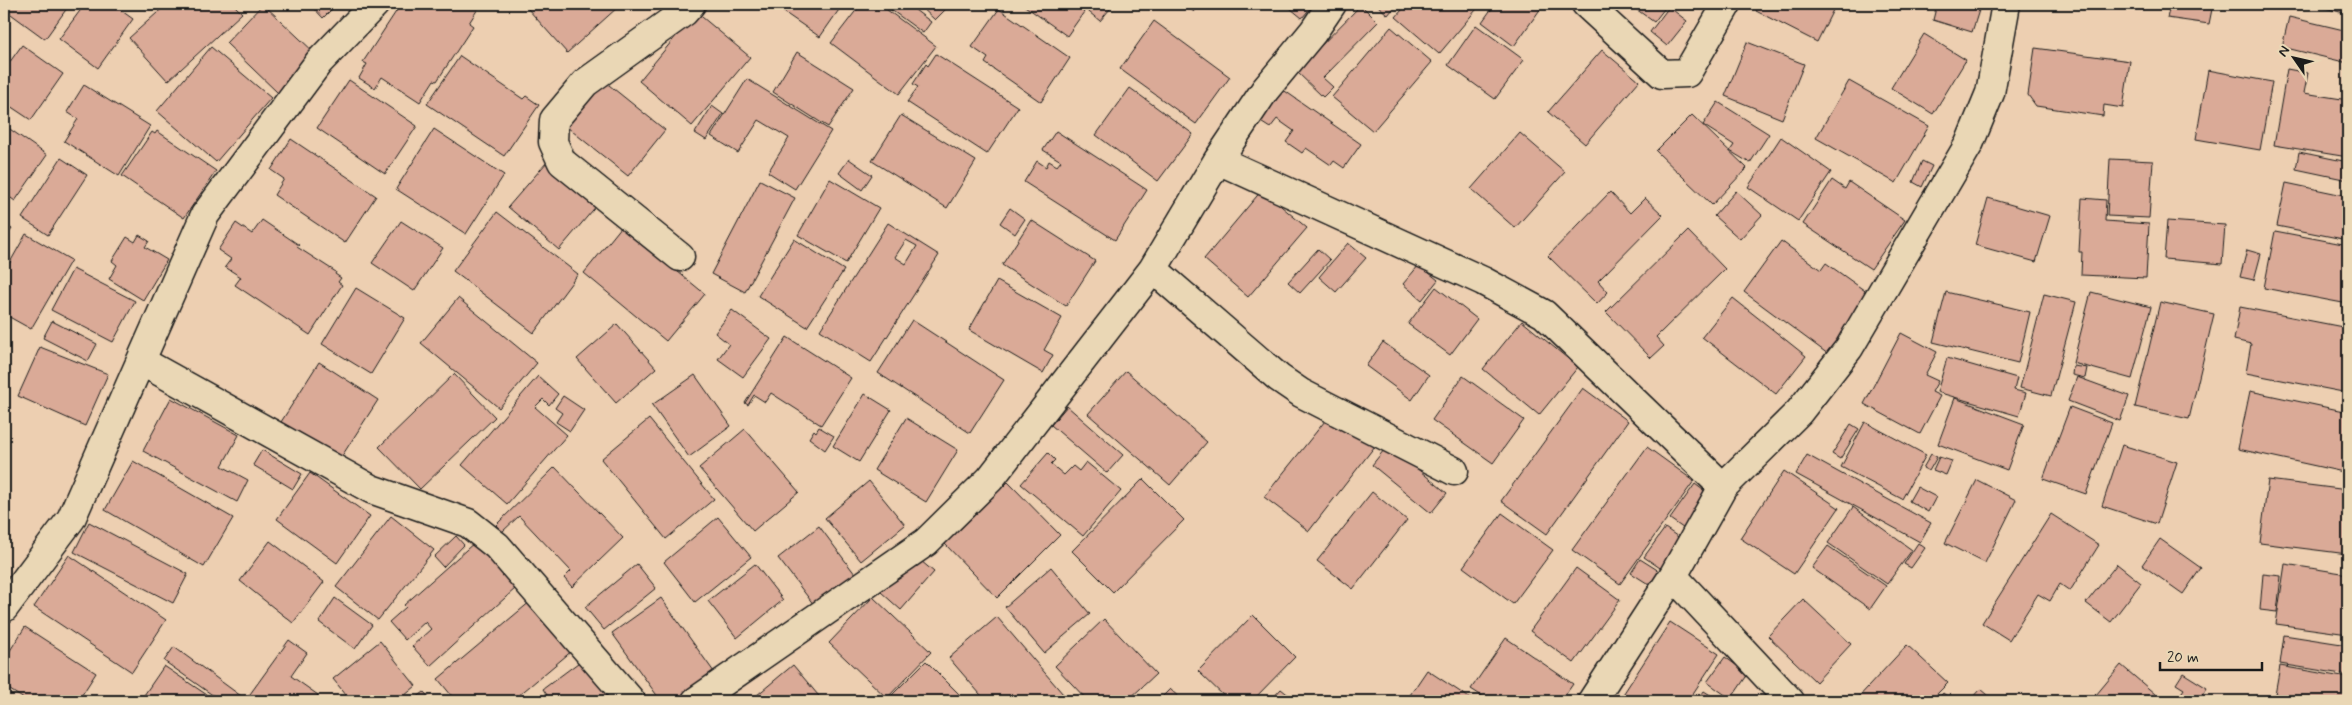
<svg xmlns="http://www.w3.org/2000/svg" width="2352" height="705" viewBox="0 0 2352 705" font-family="Mynerve,sans-serif">
  <style>
    .building { fill: #daaa97; stroke: #1c1c1c; fill-rule: evenodd }
    .lines { fill: none; stroke-linecap: round; stroke-linejoin: round }
    .minor-casing { stroke: #1c1c1c; stroke-width: 31 }
    .minor { stroke: #ead7b5; stroke-width: 28 }
  </style>
  <rect width="100%" height="100%" fill="#edcfb1"/>
  <filter id="ink" filterUnits="userSpaceOnUse"><feTurbulence type="fractalNoise" baseFrequency=".02" numOctaves="2"/><feDisplacementMap in="SourceGraphic" scale="10" xChannelSelector="R" yChannelSelector="G"/><feConvolveMatrix kernelMatrix="1 2 1 2 8 2 1 2 1" color-interpolation-filters="sRGB"/></filter>
  <g filter="url(#ink)">
    <path class="building" d="M4,4H70L45,39L4,9Z
      M85,4H112L133,19L98,68L59,39Z
      M167,4H233L242,13L168,81L129,38Z
      M263,4L316,54L278,93L226,43Z
      M310,4H337L323,18Z
      M401,4H481L469,23L473,26L437,81L434,80L420,102L382,77L375,88L359,78L367,64L363,62Z
      M534,4H616L618,7L567,53L528,9Z
      M772,4H843L820,37Z
      M861,4H879L936,46L899,94L831,43Z
      M883,4H907L931,22L923,33Z
      M918,4H951L935,20Z
      M1022,4H1073L1084,12L1067,36Z
      M1079,4H1114L1100,21Z
      M1184,4H1201L1194,12Z
      M1285,4H1314L1302,18Z
      M1376,4H1397L1388,15Z
      M1407,4H1481L1439,54L1396,17Z
      M1495,4H1544L1514,46L1482,22Z
      M1629,4H1668L1654,22Z
      M1760,4H1836L1817,42L1756,11Z
      M1937,4H1981L1972,32L1933,20Z
      M2136,4H2213L2209,24L2167,18L2169,10Z
      M2309,4H2348V14Z
      M1361,5L1378,22L1323,78L1333,87L1323,97L1296,71Z
      M1669,7L1687,21L1667,46L1650,32Z
      M999,9L1070,58L1041,102L985,63L988,58L972,47Z
      M696,12L750,57L692,126L639,81Z
      M2289,17L2348,31V63L2282,47Z
      M1154,21L1230,77L1196,124L1120,69Z
      M1476,25L1524,60L1495,99L1448,65Z
      M1391,27L1432,62L1373,131L1332,97Z
      M1924,34L1966,60L1933,114L1891,88Z
      M1747,42L1804,64L1782,119L1725,96Z
      M22,45L63,74L31,120L4,102V70Z
      M211,47L271,98L216,162L157,111Z
      M2035,48L2130,61L2123,108L2104,105L2103,116L2036,106L2028,95Z
      M1602,50L1639,81L1585,144L1548,112Z
      M797,52L854,88L828,127L773,92Z
      M936,54L1018,107L987,154L907,102L918,87L913,84L926,64L928,66Z
      M460,56L523,99L526,96L539,105L504,156L427,104Z
      M2287,69L2308,73L2304,93L2348,100V157L2274,145Z
      M2208,70L2272,82L2260,150L2196,139Z
      M747,79L831,131L795,189L768,172L789,138L759,120L738,153L711,136Z
      M349,80L417,126L385,174L317,128Z
      M604,81L665,130L628,176L567,127Z
      M1849,81L1929,126L1896,183L1816,138Z
      M84,85L150,126L119,176L64,141L78,119L67,112Z
      M1130,88L1193,134L1158,181L1096,135Z
      M1282,89L1361,144L1344,168L1334,161L1331,165L1306,148L1302,153L1286,142L1294,131L1277,119L1270,128L1259,121Z
      M1718,102L1769,134L1750,163L1730,151L1734,145L1703,125Z
      M712,106L723,114L706,140L695,133Z
      M901,115L976,161L947,208L872,161Z
      M1692,115L1747,168L1712,205L1656,151Z
      M4,125L47,155L15,201L4,193Z
      M434,129L504,175L466,234L396,189Z
      M157,131L216,171L184,218L122,176L152,132L155,134Z
      M1056,131L1147,190L1115,240L1024,182L1037,161L1046,167L1049,161L1057,166L1061,161L1043,150Z
      M1520,133L1565,172L1515,228L1471,189Z
      M1781,137L1831,172L1798,221L1748,187Z
      M291,139L376,196L345,243L274,195L284,179L271,170Z
      M2299,152L2348,162V180L2296,169Z
      M61,158L87,175L48,235L22,218Z
      M849,159L872,175L862,190L839,173Z
      M2110,159L2153,161L2149,218L2107,216Z
      M1922,161L1932,166L1922,187L1913,182Z
      M547,162L598,204L559,250L508,207Z
      M830,179L879,208L846,263L798,235Z
      M760,180L795,198L745,292L711,274Z
      M1832,180L1845,189L1849,182L1905,220L1871,269L1803,224Z
      M2286,183L2348,196V240L2277,226Z
      M1262,190L1307,228L1248,297L1204,259Z
      M1736,191L1762,215L1740,239L1714,216Z
      M1610,192L1630,213L1645,198L1663,215L1598,281L1608,292L1597,304L1548,256Z
      M1988,198L2050,216L2036,262L1975,245Z
      M2082,198L2106,200L2105,221L2149,224L2146,278L2081,275L2082,252H2079Z
      M1010,208L1025,219L1015,234L1000,223Z
      M497,212L578,274L534,333L453,271Z
      M262,220L299,245L297,247L336,272L335,274L341,278L338,282L342,285L310,335L235,285L241,277L225,267L231,259L218,250L236,223L252,234Z
      M1031,220L1095,261L1066,306L1002,265Z
      M401,221L443,248L414,291L372,263Z
      M2167,221L2225,225L2222,264L2164,259Z
      M4,223L12,229L4,240Z
      M888,223L939,255L871,362L820,330ZM906,240L917,246L906,264L895,257Z
      M622,226L705,294L666,341L584,273Z
      M1688,231L1725,269L1656,337L1664,346L1651,358L1606,312Z
      M2275,231L2348,245V304L2264,288Z
      M26,234L71,260L31,329L4,314V273Z
      M139,235L149,241L145,247L167,260L143,300L109,279L117,265L112,261L127,237L135,242Z
      M794,239L844,270L807,327L758,296Z
      M1781,241L1821,270L1826,263L1868,293L1832,357L1744,292Z
      M1348,243L1366,258L1336,292L1319,277Z
      M1318,249L1330,260L1300,293L1288,282Z
      M2247,250L2261,254L2254,280L2240,277Z
      M1419,265L1438,280L1422,300L1403,284Z
      M73,269L135,301L113,342L51,310Z
      M997,281L1062,318L1044,350L1053,355L1043,373L969,330Z
      M1436,287L1477,319L1450,355L1408,324Z
      M356,288L405,318L371,374L322,344Z
      M1946,292L2030,312L2018,363L1933,342Z
      M2091,292L2151,307L2132,379L2073,363Z
      M2044,294L2076,302L2051,396L2020,388Z
      M458,298L537,363L499,408L421,343Z
      M1733,298L1806,356L1776,394L1702,337Z
      M2160,302L2214,314L2189,419L2135,407Z
      M2240,307L2348,328V393L2246,373L2251,344L2234,340Z
      M732,310L771,339L743,377L718,359L729,344L715,333Z
      M912,320L1004,380L970,433L878,373Z
      M52,321L97,344L88,361L43,338Z
      M1522,321L1578,367L1539,415L1483,369Z
      M617,324L656,368L616,403L577,359Z
      M1901,333L1937,352L1925,375L1938,381L1932,392L1940,396L1920,434L1864,404Z
      M787,337L851,378L821,425L771,393L765,402L754,395L748,405L745,403Z
      M1383,342L1429,375L1412,400L1366,366Z
      M40,347L108,374L85,426L18,396Z
      M1947,358L2017,378L2014,390L2026,393L2019,416L1937,392Z
      M319,362L378,400L340,459L281,422Z
      M2073,366L2087,368L2085,378L2072,375Z
      M1126,371L1207,442L1170,485L1088,414Z
      M454,374L495,417L420,489L379,447Z
      M695,375L731,426L689,457L652,405Z
      M538,376L558,394L549,405L543,399L535,407L567,435L507,504L462,465Z
      M1463,376L1524,420L1493,463L1432,420Z
      M2077,377L2129,396L2120,421L2068,401Z
      M1583,388L1628,421L1547,534L1501,501Z
      M2250,391L2348,412V473L2238,449Z
      M865,394L891,410L859,462L833,446Z
      M563,396L584,410L570,431L556,422L562,413L555,408Z
      M171,398L239,435L222,466L248,480L237,502L143,451Z
      M1955,398L2024,424L2007,470L1938,444Z
      M1067,406L1123,455L1107,473L1051,425Z
      M2070,407L2112,423L2086,494L2043,479Z
      M1329,416L1375,446L1309,531L1264,497Z
      M906,418L958,450L926,502L874,470Z
      M649,419L714,499L666,539L601,459Z
      M1865,422L1926,455L1902,499L1841,467Z
      M1851,424L1859,429L1840,459L1832,454Z
      M819,427L834,436L825,450L809,438L814,430L816,432Z
      M745,429L799,492L753,531L699,468Z
      M1388,445L1447,493L1431,513L1372,465Z
      M2122,445L2177,462L2157,524L2102,506Z
      M1647,447L1694,481L1620,584L1572,550Z
      M262,450L302,474L293,489L253,465Z
      M1048,453L1055,460L1051,464L1064,475L1073,466L1079,471L1086,462L1121,491L1083,536L1021,484Z
      M1931,454L1937,457L1929,471L1923,468Z
      M1807,455L1931,523L1920,542L1796,474Z
      M1939,457L1952,461L1946,475L1933,470Z
      M133,461L233,518L204,567L105,510Z
      M555,467L623,538L572,587L564,578L571,571L519,516L502,532L496,525Z
      M1784,471L1839,508L1794,574L1740,538Z
      M310,473L370,516L337,563L277,519Z
      M1143,479L1184,520L1113,592L1072,551Z
      M1977,480L2016,500L1985,563L1945,543Z
      M2268,480L2348,490V554L2260,543Z
      M869,481L905,525L861,561L825,518Z
      M1008,482L1060,535L997,598L945,544Z
      M1695,484L1715,499L1690,533L1670,519Z
      M1917,487L1936,497L1928,512L1909,501Z
      M1372,492L1407,520L1353,589L1317,561Z
      M1853,507L1912,550L1887,584L1828,543Z
      M1502,513L1553,550L1513,604L1463,567Z
      M2051,514L2099,545L2070,591L2060,584L2050,601L2038,594L2009,640L1982,623Z
      M391,516L434,550L378,620L336,587Z
      M718,517L751,557L695,602L664,562Z
      M89,522L188,574L173,603L74,552Z
      M819,526L855,574L814,605L778,558Z
      M1665,528L1684,541L1663,570L1644,557Z
      M456,536L464,545L443,567L434,557Z
      M2160,539L2201,568L2183,594L2142,565Z
      M270,541L324,582L293,623L240,581Z
      M475,542L516,588L430,666L412,646L431,629L425,622L405,640L389,622L406,607L404,605Z
      M1918,543L1925,548L1911,568L1904,564Z
      M1828,546L1886,586L1870,609L1812,568Z
      M69,555L166,620L132,672L34,607Z
      M914,555L934,572L901,610L881,592Z
      M1640,559L1659,571L1650,585L1631,573Z
      M637,564L656,588L604,630L585,607Z
      M755,564L783,600L737,638L708,601Z
      M2117,564L2141,583L2111,622L2086,603Z
      M2285,564L2348,574V634L2276,624Z
      M1051,567L1090,614L1044,653L1005,607Z
      M1576,568L1620,600L1574,663L1530,631Z
      M2263,574L2281,576L2277,612L2260,610Z
      M873,597L931,652L887,698L829,643Z
      M335,598L372,625L355,649L319,622Z
      M661,598L714,672L674,701H661L612,633Z
      M1803,599L1851,644L1816,682L1768,636Z
      M531,601L573,650L512,701H456L438,679Z
      M1253,615L1295,657L1252,701H1229L1198,671Z
      M997,617L1069,701H986L949,658Z
      M1104,619L1156,674L1127,701H1088L1055,666Z
      M1670,622L1719,654L1688,701H1630L1622,696Z
      M25,627L96,673L78,701H27L4,686V660Z
      M2284,635L2348,645V675L2280,664Z
      M1506,638L1573,684L1561,701H1490L1471,689Z
      M289,640L307,653L291,676L318,695L313,701H245Z
      M380,641L416,686L398,701H351L333,679Z
      M1907,645L1948,683L1930,701H1855Z
      M174,647L241,696L237,701H221L164,661Z
      M586,657L618,701H551L543,689Z
      M1725,657L1748,674L1731,699L1707,682Z
      M926,661L966,701H886Z
      M793,665L823,701H750Z
      M2121,665L2162,700L2161,701H2091Z
      M164,666L216,701H140Z
      M2280,666L2348,678V701H2320L2275,694Z
      M1427,670L1474,701H1406Z
      M2183,673L2207,688L2198,701H2176L2184,689L2176,684Z
      M1170,689L1183,701H1158Z
      M1281,689L1296,701H1270Z
      M1981,689L1995,701H1970Z
      M1704,691L1720,701H1697Z
      M424,692L432,701H412Z
      M1943,693L1953,701H1936Z"/>
    <g class="lines">
      <defs>
        <path id="minor" d="M1586,4L1662,74L1687,73L1727,4
          M1218,160L1483,281L1544,314L1723,487
          M680,257L562,162L553,142L554,120L585,83L684,12L691,4
          M1153,269L1279,378L1301,393L1454,471
          M141,361L371,489L468,523L497,546L631,701
          M1673,576L1790,701
          M4,608L71,519L205,215L319,62L375,4
          M696,701L926,542L990,479L1153,269L1218,160L1265,90L1313,32L1332,4
          M1592,701L1673,576L1723,487L1799,412L1849,348L1969,144L1990,93L2006,4"/>
      </defs>
      <use href="#minor" class="minor-casing"/>
      <use href="#minor" class="minor"/>
    </g>
  </g>
  <rect width="2352" height="705" fill="none" stroke="#ead7b5" stroke-width="20"/>
  <rect x="10" y="10" width="2332" height="685" fill="none" stroke="#1c1c1c" stroke-width="2" filter="url(#ink)"/>
  <g transform="translate(2294 58) rotate(304)" stroke="#ead7b5" stroke-width="4" paint-order="stroke">
  <path d="M0-4L9 19L0 12L-9 19Z" fill="#1c1c1c"/>
  <text y="-8" font-size="14" font-weight="bold" text-anchor="middle" fill="#1c1c1c">N</text>
  </g>
  <path d="M2160 662v8h102v-8" fill="none" stroke="#1c1c1c" stroke-width="2.5"/>
  <text x="2167" y="662" font-size="15" fill="#1c1c1c" stroke="#ead7b5" stroke-width="4" paint-order="stroke">20 m</text>
</svg>
